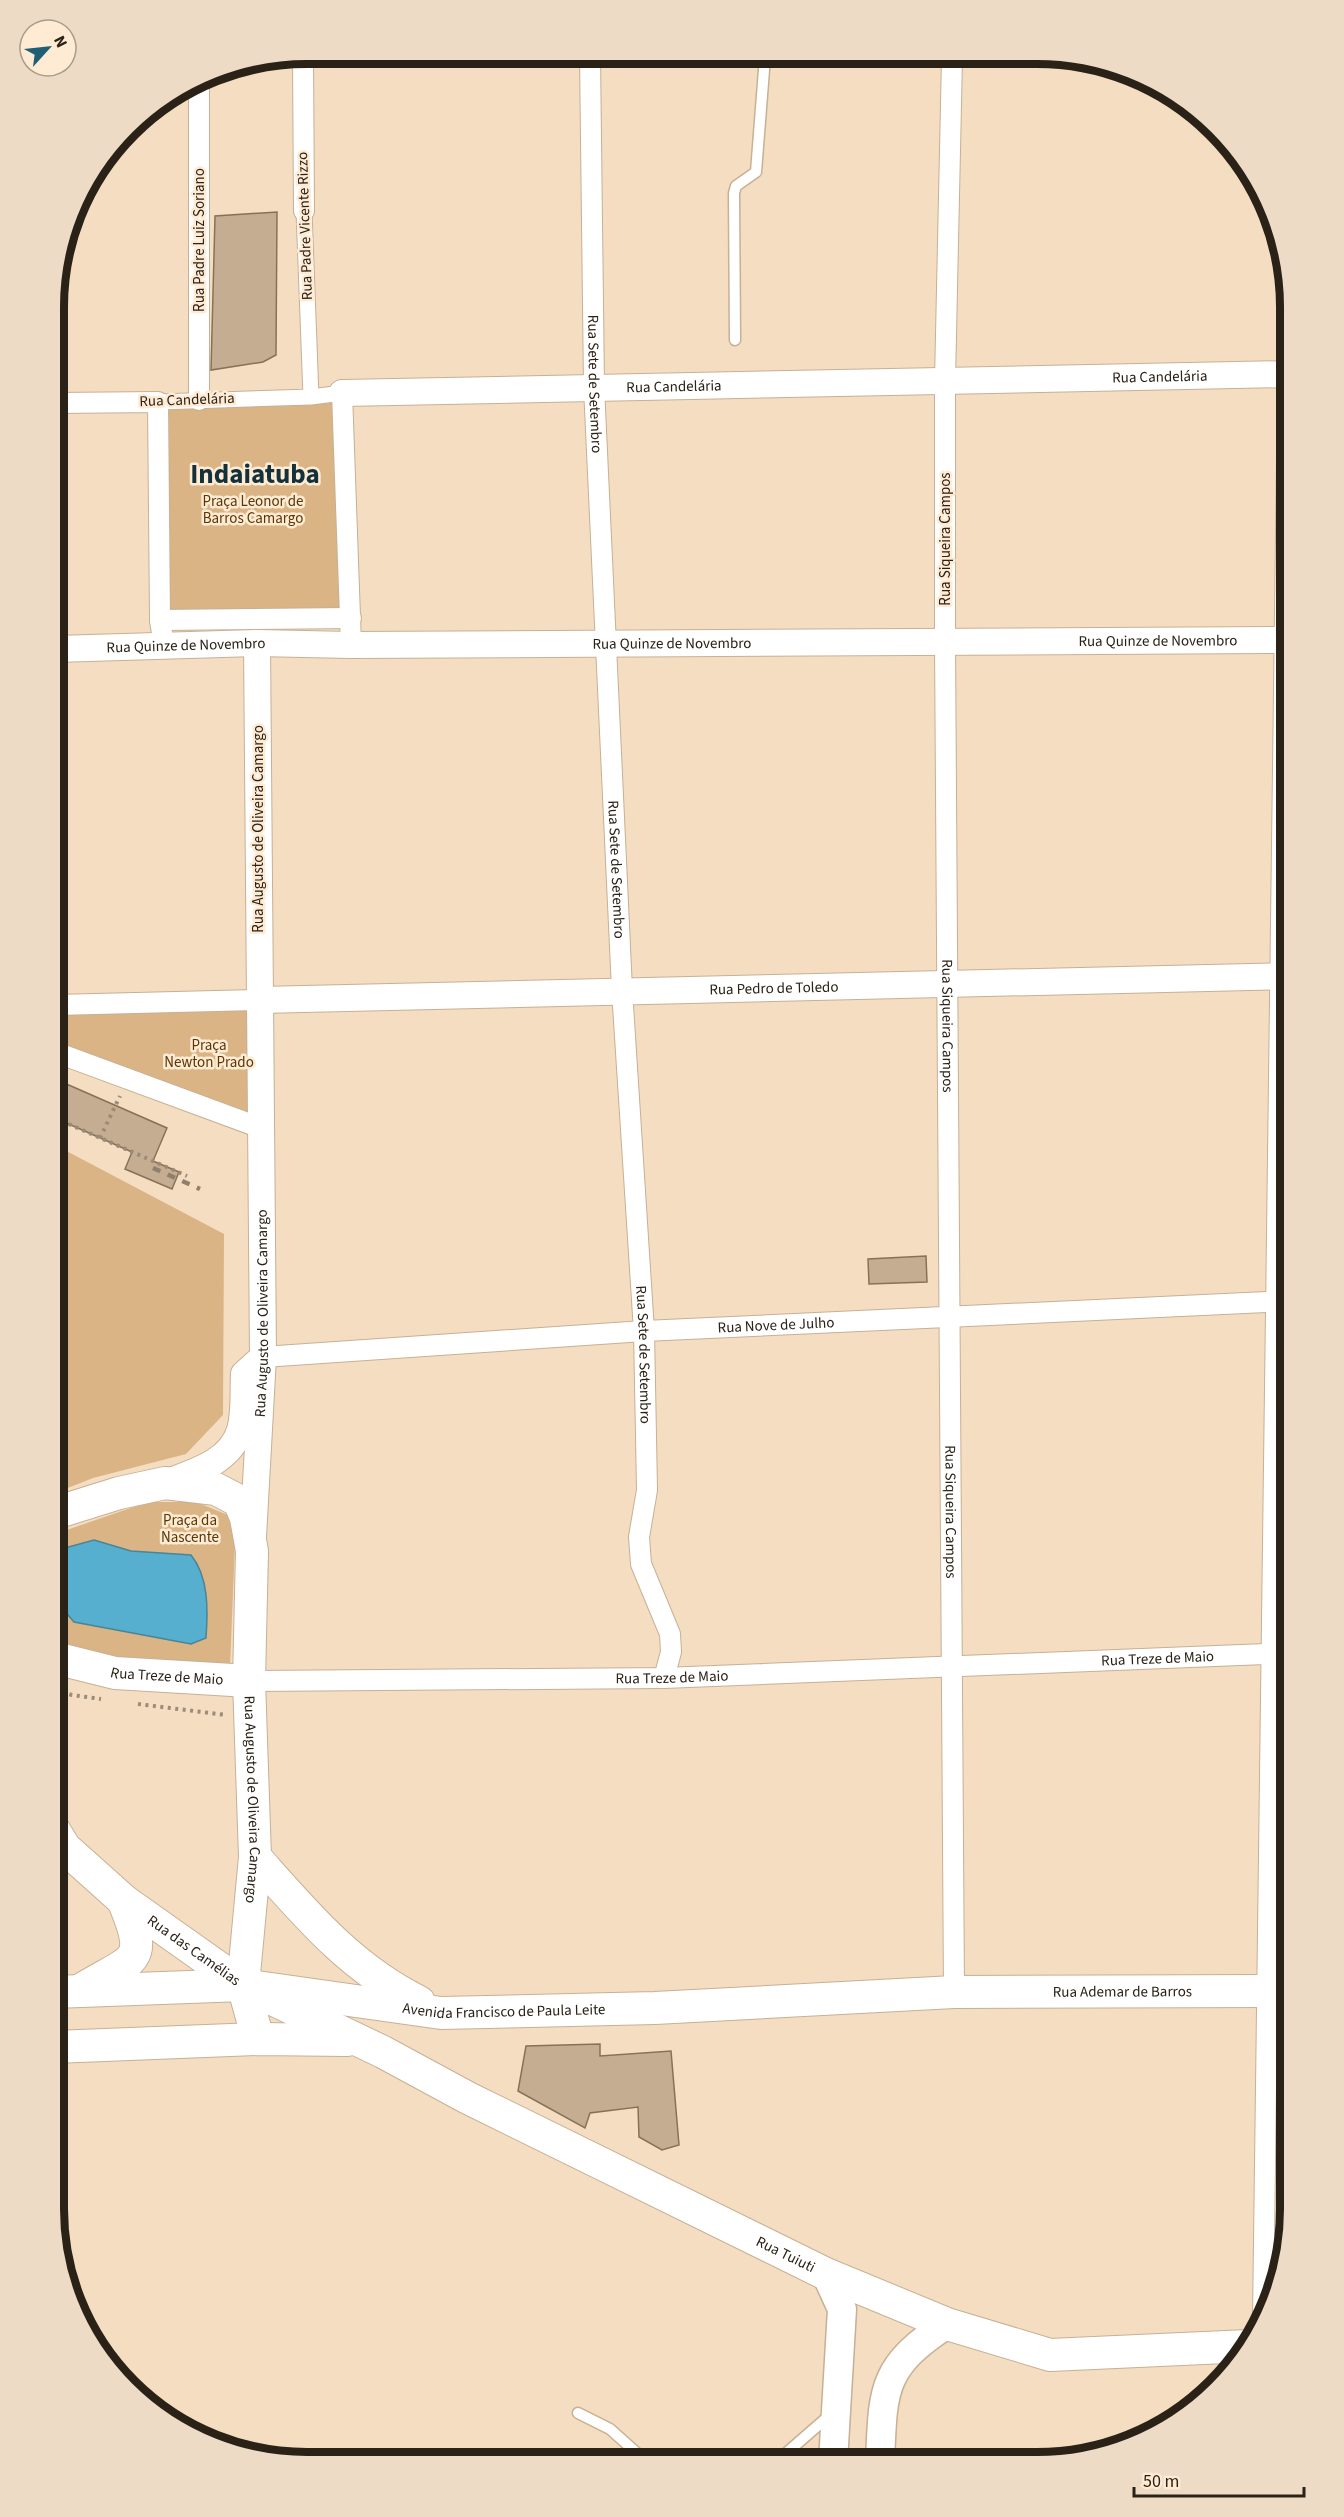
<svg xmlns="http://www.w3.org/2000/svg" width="1344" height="2517" viewBox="0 0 1344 2517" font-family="'Source Sans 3',sans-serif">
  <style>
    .green { fill: #dab485 }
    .water { fill: #56afce; stroke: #498597; stroke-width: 1.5 }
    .building { fill: #c4ad91; stroke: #877258; stroke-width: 1.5 }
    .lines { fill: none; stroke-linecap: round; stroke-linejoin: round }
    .service-casing { stroke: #c7b095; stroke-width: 13 }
    .pedestrian-casing { stroke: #c7b095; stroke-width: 17 }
    .minor-casing { stroke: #c7b095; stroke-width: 22 }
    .tertiary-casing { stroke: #c7b095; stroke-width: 28 }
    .secondary-casing { stroke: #c7b095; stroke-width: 31 }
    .primary-casing { stroke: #c7b095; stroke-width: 34 }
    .path { stroke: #9c8b77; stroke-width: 4; stroke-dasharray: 3 4.5; stroke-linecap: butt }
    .service { stroke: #fff; stroke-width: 10 }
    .pedestrian { stroke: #fff; stroke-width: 15 }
    .minor { stroke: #fff; stroke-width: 20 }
    .tertiary { stroke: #fff; stroke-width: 26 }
    .secondary { stroke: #fff; stroke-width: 28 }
    .primary { stroke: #fff; stroke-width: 32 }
    .rail { stroke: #8f7f6b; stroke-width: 4.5; stroke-dasharray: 8 8; stroke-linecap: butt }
    .labels { text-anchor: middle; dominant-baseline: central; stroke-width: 5; stroke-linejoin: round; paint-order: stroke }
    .street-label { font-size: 15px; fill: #2a2217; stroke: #ffebd4 }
    .park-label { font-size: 15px; fill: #583805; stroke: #ffebd4 }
    .town-label { font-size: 27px; font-weight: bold; fill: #13313b; stroke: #ffebd4 }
    .rim { fill: none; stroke: #2a2217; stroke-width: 8 }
  </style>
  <rect width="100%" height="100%" fill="#f5ddc1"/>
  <path class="green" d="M342,393L351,618L160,620L158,402Z
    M260,1000L261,1128L55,1052V1005Z
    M55,1145L224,1234L223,1415L186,1454L93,1478L55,1493Z
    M148,1502H196L228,1515L235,1542L230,1667L55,1655V1604L63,1609L74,1622L191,1555L131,1551L94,1540L65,1548L55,1557V1534Z"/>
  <path class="water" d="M94,1540L131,1551L191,1555C209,1577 208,1611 206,1638L191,1644L74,1622L63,1609L55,1604V1557L65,1548Z"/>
  <path class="building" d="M277,212L276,355L263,362L211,370L215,216Z
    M55,1079L167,1128L153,1161L179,1172L172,1189L125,1169L132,1152L55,1118Z
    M926,1256L927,1282L869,1284L868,1259Z
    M600,2044V2056L671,2051L679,2145L662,2150L639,2137L638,2107L590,2113L585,2128L518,2091L526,2046Z"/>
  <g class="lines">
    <defs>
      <path id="service" d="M735,340L734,193L736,186L756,172L765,57
        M578,2413L610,2429L647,2462
        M776,2462L830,2415"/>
      <path id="pedestrian" d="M304,211L311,397
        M158,402L311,397L342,393"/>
      <g id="minor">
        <path d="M303,55L304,211"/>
        <path id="s1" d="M590,56L594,387L622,990L644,1331L647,1490L639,1537L641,1564L670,1634L671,1652L664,1678"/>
        <path id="s2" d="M952,58L945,381V642L954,1992"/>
        <path d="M199,81V400"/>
        <path d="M342,393L351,645"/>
        <path d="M56,403L158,402L160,620L164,647"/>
        <path d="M160,620L351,618"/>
        <path d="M55,1005L260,1000"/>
        <path d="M55,1052L261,1128"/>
        <path id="s3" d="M263,1357L644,1331L1290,1301"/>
        <path id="s4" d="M249,1681L664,1678L1290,1653"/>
        <path d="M1263,2320L1289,303"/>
      </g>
      <g id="tertiary">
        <path id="s5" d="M342,393L1290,374"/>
        <path id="s6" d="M56,649L257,643L351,645L1290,640"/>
        <path id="s7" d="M260,1000L1290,976"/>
        <path d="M165,1483C193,1472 230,1463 240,1430C245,1413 243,1391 244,1374L263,1357"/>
        <path id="s8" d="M253,1537L263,1357L257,643"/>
      </g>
      <path id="secondary" d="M826,2274L842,2309L833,2462
        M880,2463C883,2389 881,2367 947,2324"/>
      <g id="primary">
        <path id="s9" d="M55,1513L119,1493L165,1483L216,1489L239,1501L246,1518L252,1551L249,1681L255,1857L243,1985L258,2039"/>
        <path id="s10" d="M55,1658L115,1673L249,1681"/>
        <path id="s11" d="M54,1830L65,1848L123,1900L243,1985L383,2052L468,2098L826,2274L947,2324L1050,2355L1248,2346"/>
        <path d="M255,1857C305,1913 349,1967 419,2002"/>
        <path d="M84,1988C135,1957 150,1964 123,1900"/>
        <path id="s12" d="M54,1992L243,1985L441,2013L655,2008L954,1992L1289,1991"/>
        <path d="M54,2047L258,2039L347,2040"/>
      </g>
    </defs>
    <use href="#service" class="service-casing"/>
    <use href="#pedestrian" class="pedestrian-casing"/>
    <use href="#minor" class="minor-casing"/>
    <use href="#tertiary" class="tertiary-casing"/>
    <use href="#secondary" class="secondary-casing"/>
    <use href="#primary" class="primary-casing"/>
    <path class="path" d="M55,1118L187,1176
      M100,1138L120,1096
      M55,1690L72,1695L101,1699
      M138,1704L226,1715"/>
    <use href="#service" class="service"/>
    <use href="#pedestrian" class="pedestrian"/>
    <use href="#minor" class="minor"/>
    <use href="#tertiary" class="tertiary"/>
    <use href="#secondary" class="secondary"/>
    <use href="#primary" class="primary"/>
    <path class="rail" d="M153,1168L200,1189"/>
  </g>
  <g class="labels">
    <g class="street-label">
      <text transform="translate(305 226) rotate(-92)">Rua Padre Vicente Rizzo</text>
      <text transform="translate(199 240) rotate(-90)">Rua Padre Luiz Soriano</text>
      <text stroke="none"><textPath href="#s5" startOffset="818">Rua Candelária</textPath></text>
      <text stroke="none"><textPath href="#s1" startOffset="328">Rua Sete de Setembro</textPath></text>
      <text stroke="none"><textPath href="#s5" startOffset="332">Rua Candelária</textPath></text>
      <text transform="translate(187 400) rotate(-2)">Rua Candelária</text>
      <text transform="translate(945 539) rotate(-90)">Rua Siqueira Campos</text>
      <text stroke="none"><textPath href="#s6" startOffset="1102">Rua Quinze de Novembro</textPath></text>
      <text stroke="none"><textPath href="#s6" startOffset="616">Rua Quinze de Novembro</textPath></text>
      <text stroke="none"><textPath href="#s6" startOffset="130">Rua Quinze de Novembro</textPath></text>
      <text transform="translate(258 829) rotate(-90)">Rua Augusto de Oliveira Camargo</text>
      <text stroke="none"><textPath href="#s1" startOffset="814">Rua Sete de Setembro</textPath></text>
      <text stroke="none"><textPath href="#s7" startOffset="514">Rua Pedro de Toledo</textPath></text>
      <text stroke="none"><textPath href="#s2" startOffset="968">Rua Siqueira Campos</textPath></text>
      <text stroke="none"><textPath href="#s8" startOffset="224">Rua Augusto de Oliveira Camargo</textPath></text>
      <text stroke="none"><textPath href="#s3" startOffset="514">Rua Nove de Julho</textPath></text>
      <text stroke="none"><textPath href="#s1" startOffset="1300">Rua Sete de Setembro</textPath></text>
      <text stroke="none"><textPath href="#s2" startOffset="1454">Rua Siqueira Campos</textPath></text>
      <text stroke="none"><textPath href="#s4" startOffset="909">Rua Treze de Maio</textPath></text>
      <text stroke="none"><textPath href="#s10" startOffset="114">Rua Treze de Maio</textPath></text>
      <text stroke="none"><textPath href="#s4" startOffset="423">Rua Treze de Maio</textPath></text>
      <text stroke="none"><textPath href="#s9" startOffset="492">Rua Augusto de Oliveira Camargo</textPath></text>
      <text stroke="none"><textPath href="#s11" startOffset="186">Rua das Camélias</textPath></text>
      <text stroke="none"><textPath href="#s12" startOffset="1071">Rua Ademar de Barros</textPath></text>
      <text stroke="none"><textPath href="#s12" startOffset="452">Avenida Francisco de Paula Leite</textPath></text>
      <text stroke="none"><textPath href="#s11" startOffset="852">Rua Tuiuti</textPath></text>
    </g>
    <g class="park-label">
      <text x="253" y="501">Praça Leonor de<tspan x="253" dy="17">Barros Camargo</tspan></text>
      <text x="209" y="1045">Praça<tspan x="209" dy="17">Newton Prado</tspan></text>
      <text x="190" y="1520">Praça da<tspan x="190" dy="17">Nascente</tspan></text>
    </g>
    <g class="town-label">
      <text x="255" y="474">Indaiatuba</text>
    </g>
  </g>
  <path d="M0 0H1344V2517H0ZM307 64H1037A243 243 0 0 1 1280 307V2209A243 243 0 0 1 1037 2452H307A243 243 0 0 1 64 2209V307A243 243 0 0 1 307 64Z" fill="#eedbc5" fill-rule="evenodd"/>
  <path class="rim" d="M307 64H1037A243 243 0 0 1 1280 307V2209A243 243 0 0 1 1037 2452H307A243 243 0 0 1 64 2209V307A243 243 0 0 1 307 64Z"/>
  <g transform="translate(48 48) rotate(63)"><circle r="28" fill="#ffebd4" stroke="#aa9b88" stroke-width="1.5"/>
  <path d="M0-4.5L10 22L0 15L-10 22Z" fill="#1e5f74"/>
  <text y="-9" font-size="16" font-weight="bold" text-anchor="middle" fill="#2a2217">N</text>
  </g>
  <path d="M1134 2487v9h170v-9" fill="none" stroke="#2a2217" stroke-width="3"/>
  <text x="1143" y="2487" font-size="18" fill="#2a2217" stroke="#ffebd4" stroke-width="4.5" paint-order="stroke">50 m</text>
</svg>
